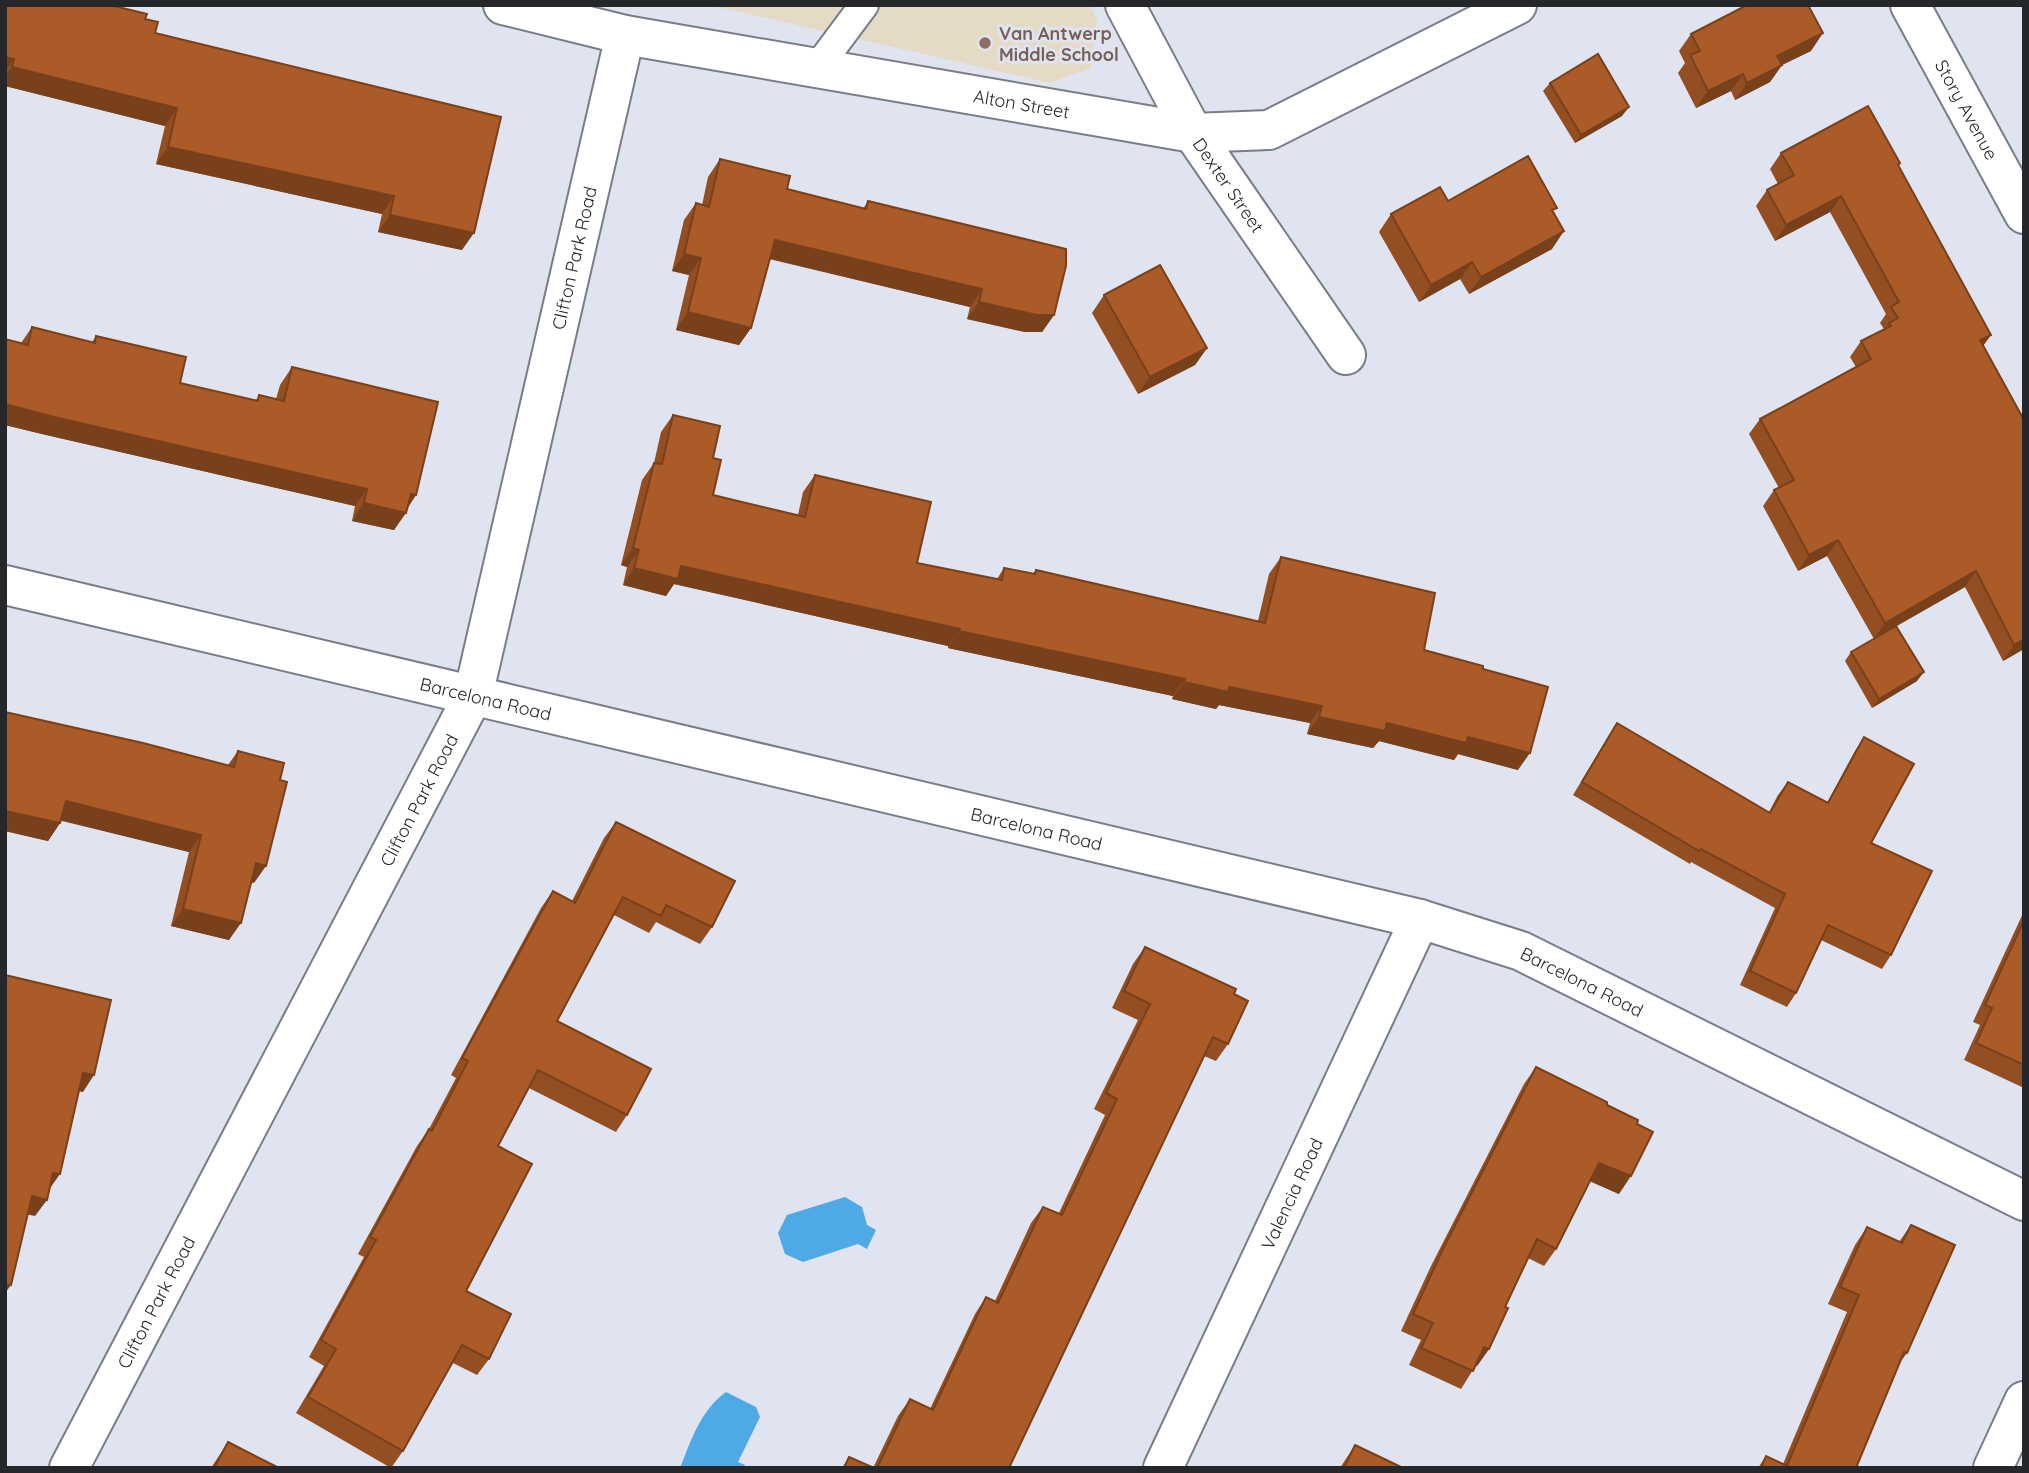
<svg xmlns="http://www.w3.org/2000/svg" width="2029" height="1473" viewBox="0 0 2029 1473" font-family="Quicksand,sans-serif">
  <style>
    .education { fill: #e4dac5 }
    .water { fill: #4ea9e4 }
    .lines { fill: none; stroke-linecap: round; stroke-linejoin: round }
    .service-casing { stroke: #797d88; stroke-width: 32 }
    .minor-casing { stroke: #797d88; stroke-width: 42 }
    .service { stroke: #fff; stroke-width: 28 }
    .minor { stroke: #fff; stroke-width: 38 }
    .wall { fill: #934e22 }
    .shaded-wall { fill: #78401b }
    .building { fill: #ab5b27; stroke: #78401b; stroke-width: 2 }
    .education-dot { fill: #8d6e63; stroke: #e0e4f0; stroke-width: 2.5 }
    .labels { text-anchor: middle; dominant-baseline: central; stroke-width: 6; stroke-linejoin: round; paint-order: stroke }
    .education-label { font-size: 18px; font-weight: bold; fill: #785e54; stroke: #e0e4f0; text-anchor: start }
    .street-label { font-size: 18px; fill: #25272b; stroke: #e0e4f0 }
  </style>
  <rect width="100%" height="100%" fill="#e0e4f0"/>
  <path class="education" d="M709,5H1089L1097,19L1091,68L1050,83Z"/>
  <path class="water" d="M845,1197L862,1207L867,1225L876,1230L867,1249L858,1244L803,1262L785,1254L778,1233L787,1215Z
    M726,1392L756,1407L760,1417L738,1462L745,1465L744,1468H680C691,1440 701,1410 726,1392Z"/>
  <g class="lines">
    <defs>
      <path id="service" d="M817,68L864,5"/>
      <g id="minor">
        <path id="s1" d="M503,5L625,35L1193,133L1269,130L1517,5"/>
        <path id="s2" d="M1125,5L1193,133L1346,355"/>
        <path id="s3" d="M1910,5L2024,214"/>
        <path id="s4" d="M5,585L1420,919L1521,951L2024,1201"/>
        <path id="s5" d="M69,1468L473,696L625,35"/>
        <path id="s6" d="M1163,1468L1420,919"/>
        <path d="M1993,1468L2024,1401"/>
      </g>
    </defs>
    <use href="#service" class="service-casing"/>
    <use href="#minor" class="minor-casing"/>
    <use href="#service" class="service"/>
    <use href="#minor" class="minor"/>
  </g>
  <path class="wall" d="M5,5L145,19L155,33L501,117L462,250L378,232L382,214L156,164L165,126L5,86Z
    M1691,34L1811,51L1782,65L1770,82L1735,100L1731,91L1696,108L1678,73L1685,63L1679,51Z
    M1550,83L1622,116L1575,143L1543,91Z
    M1781,153L1900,163L1898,166L1991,335L1983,346L2024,420V649L2003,661L1965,587L1896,626L1917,681L1872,708L1845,661L1851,652L1874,639L1827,556L1798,571L1763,506L1774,490L1779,488L1749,434L1760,419L1856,367L1850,357L1861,341L1884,329L1880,323L1886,314L1830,212L1775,241L1756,206L1767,190L1778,184L1770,169Z
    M720,159L787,189L863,209L868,201L1054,315L1042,332H1025L967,319L970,307L769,259L751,328L739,345L676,330L689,275L672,271L684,220L696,203L702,205L708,177Z
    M1448,201L1554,213L1552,249L1469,294L1460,279L1419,302L1379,232L1391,214Z
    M1104,295L1207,348L1195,365L1138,394L1092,313Z
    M32,327L92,342L96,336L180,383L256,400L259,395L276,399L280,385L292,367L416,495L394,530L352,521L355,506L42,434L5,425V339L21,343Z
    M673,415L713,458V495L798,515L803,492L815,475L917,563L997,579L1004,568L1033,574L1036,570L1258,621L1269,574L1281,557L1424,650L1483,669L1518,770L1458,754L1454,760L1379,741L1373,748L1307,734L1310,723L1219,705L1216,709L1172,699L1173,696L948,648V646L674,584L666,596L623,585L627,567L621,565L642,480L654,463L661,432Z
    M1617,723L1769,812L1778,795L1788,782L1827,803L1855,751L1864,737L1871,843L1891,955L1882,969L1821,940L1796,993L1787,1007L1740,985L1775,908L1691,862L1690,864L1573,795L1608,737Z
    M238,751L254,883L251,882L229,940L171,926L189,852L61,820L60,823L48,841L5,831L228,765Z
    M616,822L712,927L700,944L656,922L649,933L614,915L557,1021L627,1115L616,1132L529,1088L498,1146L466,1291L489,1359L477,1375L453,1363L403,1451L391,1468L296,1413L324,1366L309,1357L364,1257L358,1254L417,1146L429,1129L456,1078L451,1075L541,908L553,891L572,901L604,838Z
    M2024,911V1088L1964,1060L1980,1025L1973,1022Z
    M1145,947L1234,994L1228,1044L1216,1061L1204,1056L1009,1468H842L849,1457L873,1468L898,1416L910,1399L930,1409L975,1314L986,1297L995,1301L1031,1223L1043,1207L1059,1213L1105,1115L1094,1109L1138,1020L1112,1008L1133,964Z
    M1536,1067L1607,1105L1619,1194L1590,1181L1556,1249L1544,1266L1528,1258L1505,1307L1489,1349L1477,1366L1476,1365L1461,1389L1409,1365L1421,1340L1401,1331L1431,1266L1524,1084Z
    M1911,1225L1907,1353L1898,1365L1856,1468H1758L1766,1456L1783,1464L1847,1312L1828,1304L1855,1245L1867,1227L1899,1242Z
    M228,1442L279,1468H211Z
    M1355,1445L1403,1468H1340Z"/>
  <path class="shaded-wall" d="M1823,33L1811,51L1765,73L1777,56Z
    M5,57L14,59L5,71Z
    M1782,65L1770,82L1735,100L1747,83Z
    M12,67L177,108L165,126L5,86V76Z
    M1743,74L1731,91L1696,108L1708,91Z
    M1629,107L1622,116L1575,143L1581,135Z
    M168,147L394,196L382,214L156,164Z
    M1841,196L1830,212L1775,241L1786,225Z
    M390,215L474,233L462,250L378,232Z
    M1564,231L1552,249L1469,294L1481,277Z
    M775,240L982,289L970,307L763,257Z
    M684,254L701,258L689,275L672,271Z
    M1472,262L1460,279L1419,302L1431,285Z
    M979,302L1054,315L1042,332H1025L967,319Z
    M688,312L751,328L739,345L676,330Z
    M1991,335L1979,351L1980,340Z
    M1207,348L1195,365L1138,394L1150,377Z
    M5,404L367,489L355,506L42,434L5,425Z
    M411,494L416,495L404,512Z
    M364,503L406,513L394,530L352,521Z
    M1838,540L1827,556L1798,571L1809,555Z
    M633,548L639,550L627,567L621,565Z
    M681,566L960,629L948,646L674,584L666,596L623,585L634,568Z
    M1976,571L1965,587L1874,639L1885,623Z
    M959,631L1185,679L1173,696L948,648Z
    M2024,639V649L2003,661L2014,645Z
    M1924,672L1917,681L1872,708L1879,699Z
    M1184,682L1229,687L1322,706L1310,723L1219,705L1216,709L1172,699Z
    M1319,717L1387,723L1468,737L1530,753L1518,770L1458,754L1454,760L1379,741L1373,748L1307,734Z
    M66,801L201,835L189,852L54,819Z
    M5,811L60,823L48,841L5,831Z
    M256,863L266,866L254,883L244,880Z
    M183,909L241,923L229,940L171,926Z
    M83,1073L94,1075L83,1092L72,1090Z
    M1599,1163L1631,1176L1619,1194L1587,1180Z
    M53,1173L60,1174L48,1191Z
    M32,1196L47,1200L35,1216L20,1213Z
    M5,1284L11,1285L5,1293Z
    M1484,1347L1489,1349L1477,1366L1472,1364Z"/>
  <path class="building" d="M5,5H110L147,14L145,19L158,22L155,33L501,117L474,233L390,215L394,196L168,147L177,108L12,67L14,59L5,57Z
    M1747,5H1808L1823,33L1777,56L1782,65L1747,83L1743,74L1708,91L1690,55L1700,51L1691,34Z
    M1598,54L1629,107L1581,135L1550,83Z
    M1868,106L1900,163L1898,165L1991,335L1980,340L2024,420V639L2014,645L1976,571L1885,623L1838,540L1809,555L1774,490L1794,480L1760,419L1871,359L1861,341L1891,326L1889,323L1898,318L1891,307L1899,302L1841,196L1786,225L1767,190L1794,175L1781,153Z
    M1528,156L1557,208L1552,210L1564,231L1481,277L1472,262L1431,285L1391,214L1440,187L1448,201Z
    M720,159L790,176L787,189L866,209L868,201L1066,249V266L1054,315H1037L979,302L982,289L775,240L751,328L688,312L701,258L684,254L696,203L709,207Z
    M1160,265L1207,348L1150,377L1104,295Z
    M32,327L95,343L96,336L186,357L180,383L258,401L259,395L284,401L292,367L438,402L416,495L411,494L406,513L364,503L367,489L54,417L5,404V339L28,345Z
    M673,415L720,426L713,458L721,460L713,495L805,517L815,475L931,502L917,563L1002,580L1004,568L1035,574L1036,570L1265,623L1281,557L1435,593L1424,650L1483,666V669L1548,687L1530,753L1468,737L1466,743L1387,723L1385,731L1319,717L1322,706L1229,687L1228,692L1184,682L1185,679L959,631L960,629L681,566L678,579L634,568L639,550L633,548L654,463L662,464Z
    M1896,626L1924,672L1879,699L1851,652Z
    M5,712L143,743L234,767L238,751L284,763L280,780L287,782L266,866L256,863L241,923L183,909L201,835L66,801L60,823L5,811Z
    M1617,723L1770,813L1788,782L1828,803L1864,737L1914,764L1871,843L1932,871L1891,955L1828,925L1796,993L1750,971L1785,894L1701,849L1699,851L1582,782Z
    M616,822L735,881L712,927L666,905L661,916L623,897L557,1021L651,1069L627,1115L538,1070L498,1146L532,1164L466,1291L511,1314L489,1359L462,1345L403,1451L308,1397L336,1349L321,1340L376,1240L370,1237L429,1129L432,1131L468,1061L462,1058L553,891L575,903Z
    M2024,920V1065L1976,1043L1992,1008L1985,1005Z
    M1145,947L1236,989L1234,994L1248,1001L1228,1044L1213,1037L1009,1468H877L910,1399L933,1410L986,1297L998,1303L1043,1207L1062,1215L1117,1099L1106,1093L1150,1004L1124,991Z
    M5,975L111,1000L94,1075L83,1073L60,1174L53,1173L47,1200L32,1196L11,1285L5,1284Z
    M1536,1067L1607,1102V1105L1638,1120L1637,1124L1653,1132L1631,1176L1599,1163L1556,1249L1537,1239L1505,1307L1508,1308L1489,1349L1484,1347L1473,1371L1421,1348L1433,1323L1413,1314L1443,1249Z
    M1911,1225L1955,1245L1907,1353L1904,1352L1856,1468H1761L1766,1456L1787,1466L1859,1295L1840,1287L1867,1227L1902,1243Z
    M228,1442L279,1468H214Z
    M1355,1445L1403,1468H1344Z
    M849,1457L874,1468H844Z"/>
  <circle class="education-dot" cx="985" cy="43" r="7"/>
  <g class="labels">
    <g class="education-label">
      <text x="999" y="33">Van Antwerp<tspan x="999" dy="21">Middle School</tspan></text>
    </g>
    <g class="street-label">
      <text stroke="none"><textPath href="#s1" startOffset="528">Alton Street</textPath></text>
      <text stroke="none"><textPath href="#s3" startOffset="119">Story Avenue</textPath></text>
      <text stroke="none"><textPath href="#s2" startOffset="208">Dexter Street</textPath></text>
      <text stroke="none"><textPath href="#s5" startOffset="1321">Clifton Park Road</textPath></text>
      <text stroke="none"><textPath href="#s4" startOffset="494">Barcelona Road</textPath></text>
      <text stroke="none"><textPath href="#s5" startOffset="754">Clifton Park Road</textPath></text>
      <text stroke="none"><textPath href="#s4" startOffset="1060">Barcelona Road</textPath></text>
      <text stroke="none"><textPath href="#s4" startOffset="1628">Barcelona Road</textPath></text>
      <text stroke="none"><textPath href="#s6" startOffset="303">Valencia Road</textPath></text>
      <text stroke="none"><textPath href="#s5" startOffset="187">Clifton Park Road</textPath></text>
    </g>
  </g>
  <rect width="2029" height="1473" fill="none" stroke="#25272b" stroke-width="14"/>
</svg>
